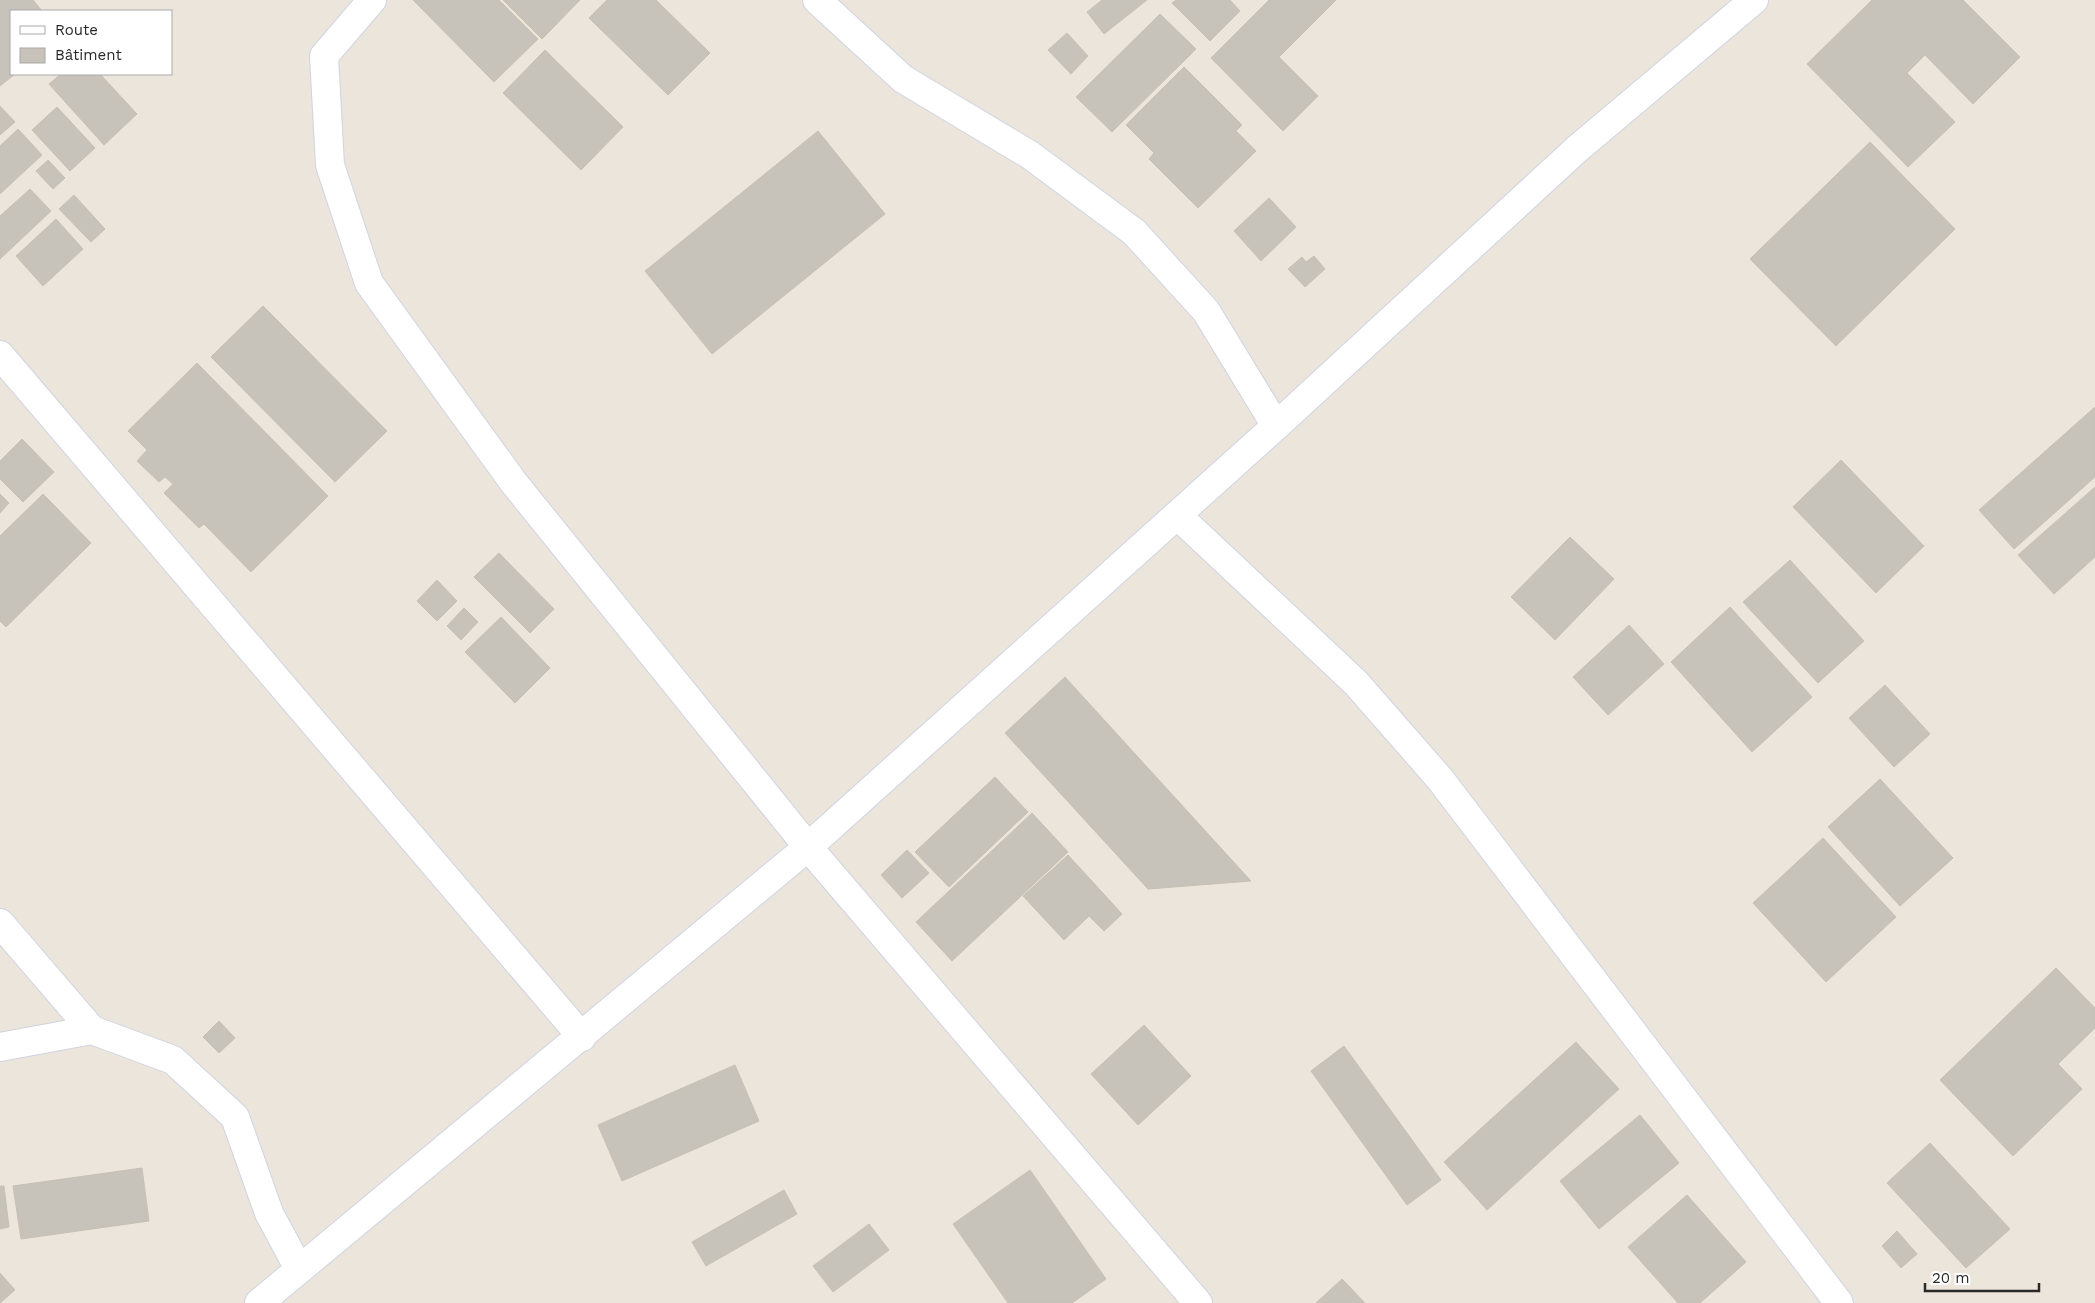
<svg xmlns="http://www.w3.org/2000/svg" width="2095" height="1303" viewBox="0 0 2095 1303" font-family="'Work Sans',sans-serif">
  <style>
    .building { fill: #c7c2ba; stroke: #c7c1b4 }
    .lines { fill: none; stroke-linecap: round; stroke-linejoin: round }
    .minor-casing { stroke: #d0d3e2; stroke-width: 30 }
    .minor { stroke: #fff; stroke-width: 28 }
  </style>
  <rect width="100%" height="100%" fill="#ece5db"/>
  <path class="building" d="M0,0H33L42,11H11V74H15L0,86Z
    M413,0H499L538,39L494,82Z
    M503,0H580L542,39Z
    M607,0H656L710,53L668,95L589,18Z
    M1102,0H1147L1104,34L1087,12Z
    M1176,0H1230L1240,11L1210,41L1172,3Z
    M1269,0H1336L1279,57L1318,96L1283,131L1211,58Z
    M1872,0H1963L2020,57L1973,104L1925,55L1907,73L1955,122L1908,167L1807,64Z
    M1160,14L1196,49L1112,132L1076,97Z
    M1067,33L1088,56L1071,74L1048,50Z
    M545,50L623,127L581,170L503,93Z
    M1184,67L1242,125L1236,131L1256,151L1198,208L1149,159L1154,153L1126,125Z
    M61,74H100L137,114L104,145L49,84Z
    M0,106L15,122L0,135Z
    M57,107L95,148L70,171L32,130Z
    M18,129L42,155L0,194V146Z
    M818,131L885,214L712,354L645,271Z
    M1870,142L1955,229L1836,346L1750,259Z
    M48,160L65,178L53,189L36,171Z
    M30,189L51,211L0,259V216Z
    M74,195L105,229L91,242L59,209Z
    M1269,198L1296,227L1261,261L1234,231Z
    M56,219L83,249L43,286L16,256Z
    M1314,256L1325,269L1305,287L1288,269L1302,257L1306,262Z
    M263,306L387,431L335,482L211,357Z
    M197,363L328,496L251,572L204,524L199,528L164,493L173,484L165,477L159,482L137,461L147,450L128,431Z
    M2095,407V477L2014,549L1979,510Z
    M22,439L54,472L23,502L0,479V461Z
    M1841,460L1924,546L1876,593L1793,507Z
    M2095,487V557L2054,594L2018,555Z
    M0,494L9,503L0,513Z
    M43,494L91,543L6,627L0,621V536Z
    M1570,537L1614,579L1555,640L1511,597Z
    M499,553L554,609L530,633L474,577Z
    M1790,560L1864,641L1818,683L1743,602Z
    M437,580L457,601L437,621L417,601Z
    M1730,607L1812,697L1752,752L1671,662Z
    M464,608L478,622L461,640L447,626Z
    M501,617L550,668L515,703L465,652Z
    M1629,625L1664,664L1608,715L1573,677Z
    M1065,677L1251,881L1148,889L1005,733Z
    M1885,685L1930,734L1894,767L1849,718Z
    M995,777L1028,812L949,887L915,852Z
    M1880,779L1953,858L1900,906L1828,827Z
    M1032,813L1068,852L952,961L916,922Z
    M1823,838L1896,917L1826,982L1753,903Z
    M907,850L929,873L902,898L881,875Z
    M1068,855L1122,914L1104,931L1089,916L1064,940L1023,896Z
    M2056,968L2095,1008V1028L2058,1064L2082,1089L2013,1156L1940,1080Z
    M219,1021L235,1038L219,1053L203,1037Z
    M1144,1025L1191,1076L1138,1125L1091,1074Z
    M1576,1042L1619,1089L1487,1210L1444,1162Z
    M1344,1046L1441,1180L1407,1205L1311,1071Z
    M735,1065L759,1121L622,1181L598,1125Z
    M1640,1115L1679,1163L1599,1229L1560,1181Z
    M1930,1143L2010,1229L1966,1268L1887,1183Z
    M142,1168L149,1221L21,1239L13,1186Z
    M1030,1170L1106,1279L1072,1303H1008L953,1224Z
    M0,1186H4L9,1227L0,1229Z
    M784,1190L797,1214L706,1266L692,1242Z
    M1687,1195L1746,1262L1700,1303H1678L1628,1247Z
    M869,1224L889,1250L833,1292L813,1266Z
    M1897,1231L1917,1254L1901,1268L1882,1246Z
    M0,1273L15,1290L0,1303Z
    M1342,1279L1365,1303H1316Z"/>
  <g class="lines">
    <defs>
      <path id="minor" d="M372,0L324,56L330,165L369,283L514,483L808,847L1198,1303
        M817,0L903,79L1030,155L1134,232L1206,311L1276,426
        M0,355L582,1037
        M1177,515L1356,683L1440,779L1839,1303
        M0,923L92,1030L173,1060L235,1117L269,1213L299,1269
        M0,1047L92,1030
        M259,1303L808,847L1276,426L1577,149L1754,0"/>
    </defs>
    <use href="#minor" class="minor-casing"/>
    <use href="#minor" class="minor"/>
  </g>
  <rect x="10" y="10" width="162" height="65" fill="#ffffff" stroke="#a9a9a9"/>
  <rect x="20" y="26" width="25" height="8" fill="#ffffff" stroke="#a9a9a9"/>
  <text x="55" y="35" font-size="15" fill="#292929">Route</text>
  <rect x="20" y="48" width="25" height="15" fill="#c7c2ba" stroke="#a9a9a9"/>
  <text x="55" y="60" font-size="15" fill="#292929">Bâtiment</text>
  <path d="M1925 1283v8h114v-8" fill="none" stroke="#292929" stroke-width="2.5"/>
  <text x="1932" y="1283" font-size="15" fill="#292929" stroke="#ffffff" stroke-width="4" paint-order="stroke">20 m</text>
</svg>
